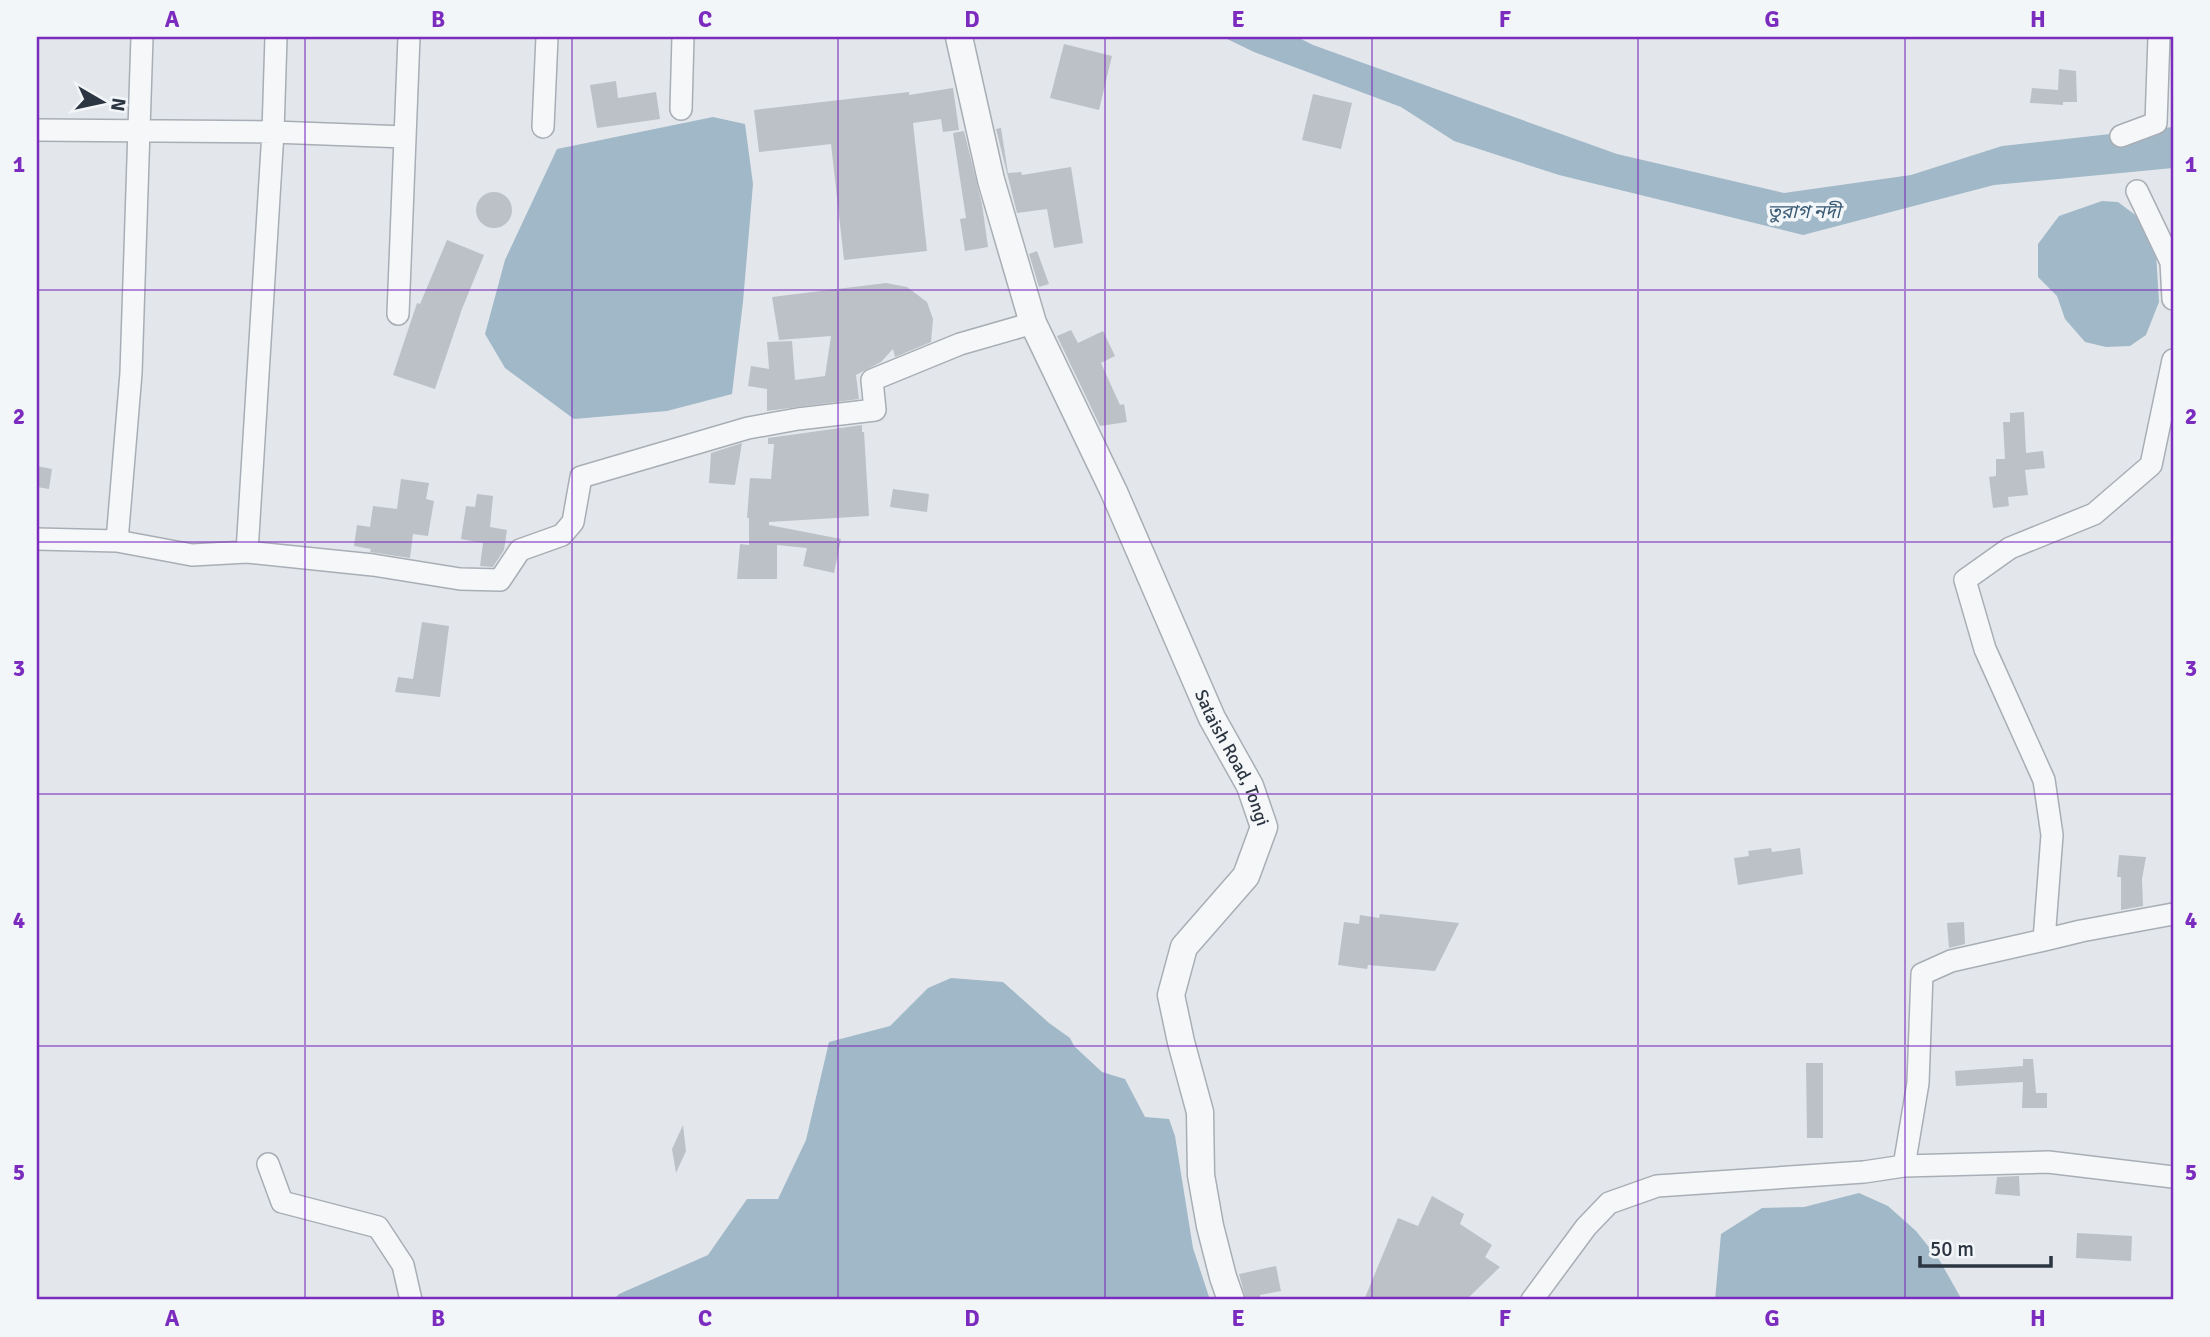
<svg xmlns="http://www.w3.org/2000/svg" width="2210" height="1337" viewBox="0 0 2210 1337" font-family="Signika,'Noto Sans Bengali',sans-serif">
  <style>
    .water { fill: #a1b8c8 }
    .building { fill: #bbc1c7 }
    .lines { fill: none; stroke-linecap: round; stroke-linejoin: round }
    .minor-casing { stroke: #a8aeb5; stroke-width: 24 }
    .tertiary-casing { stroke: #a8aeb5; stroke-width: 29 }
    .minor { stroke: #f6f7f9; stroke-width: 21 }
    .tertiary { stroke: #f6f7f9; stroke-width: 26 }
    .grid { fill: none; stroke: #7b2cbf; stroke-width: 2; stroke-opacity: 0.55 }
    .labels { text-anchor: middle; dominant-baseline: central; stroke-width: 7; stroke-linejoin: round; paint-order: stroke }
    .street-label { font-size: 18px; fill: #2c3642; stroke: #f3f6f8 }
    .water-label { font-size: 19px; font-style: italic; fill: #385974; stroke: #f3f6f8 }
    .neatline { fill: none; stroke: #7b2cbf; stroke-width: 2.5 }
    .grid-label { font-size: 23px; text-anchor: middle; font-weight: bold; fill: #7b2cbf }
  </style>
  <rect width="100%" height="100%" fill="#e3e7eb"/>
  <path class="water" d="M1223,37H1297L1313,45L1617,154L1784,193L1911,175L2002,146L2173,127V168L1994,185L1803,235L1559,175L1454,141L1401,107L1254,52Z
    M713,117L745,124L753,184L743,302L732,394L667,411L574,419L505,368L485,334L505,260L557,149Z
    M2102,201L2118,202L2138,217L2155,236L2159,302L2146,335L2130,346L2106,347L2085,342L2065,319L2057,296L2038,277V244L2059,216Z
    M951,978L1003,982L1049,1023L1070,1038L1074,1046L1102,1072L1125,1079L1145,1117L1169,1119L1175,1136L1193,1248L1210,1300H613L619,1294L708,1255L747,1199H778L806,1140L829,1042L890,1026L928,988Z
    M1859,1193L1888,1206L1916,1231L1940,1261L1962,1300H1715L1721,1234L1762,1208L1804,1207Z"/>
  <path class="building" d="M1064,44L1112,56L1099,110L1050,98Z
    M2059,69L2076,71L2077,102H2063V105L2030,103L2032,88L2058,90Z
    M616,81L618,98L656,92L660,119L597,128L590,85Z
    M953,88L959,130L943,132L941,119L913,123L927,251L844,260L831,144L759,152L754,110L909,92V95Z
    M1313,94L1352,103L1341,149L1302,140Z
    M1001,128L1008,173L1021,172L1022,175L1071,167L1083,243L1054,248L1047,209L1017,213L996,129Z
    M964,131L982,204L988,247L965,251L960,219L966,218L953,133Z
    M476 210a18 18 0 1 1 36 0a18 18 0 1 1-36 0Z
    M447,240L484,255L462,309L435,389L393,375L417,303L420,304Z
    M1037,251L1049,284L1039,287L1029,254Z
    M886,283L907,287L927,302L933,319L931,342L895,357L893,349L881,362L856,375L859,399L767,411V389L748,386L751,366L769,369L767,342L792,341L795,380L825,376L831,336L779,340L772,297Z
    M1071,330L1078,343L1103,331L1115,356L1101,363L1120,405L1124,404L1127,422L1100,426L1057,336Z
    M2024,412L2026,453L2043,451L2045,468L2025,470L2028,495L2008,497L2009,506L1993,508L1989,477L1996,476V459H2005L2003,422H2010V413Z
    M862,425V432H864L869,516L769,522V525L841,539L834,573L803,566L807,548L777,545V579H737L740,544L749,545V518H747L750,478L771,479L774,444H768V438Z
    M742,443L735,485L709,483L711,453Z
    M37,466L52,469L49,489L37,487Z
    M401,479L429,483L426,499L434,501L428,536L413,534L410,558L370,552L371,549L354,546L357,525L370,527L373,506L397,509Z
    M893,489L929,494L927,512L890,507Z
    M477,494L493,496L490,527L507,530L504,550L493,567L480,566L483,543L461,539L466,506L475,507Z
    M422,622L449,626L440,697L395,692L398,677L413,679Z
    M1771,848L1772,852L1800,848L1803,874L1738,885L1734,858L1749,856L1748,851Z
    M2119,855L2146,857L2142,879L2143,906L2121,910V877H2117Z
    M1380,914L1459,923L1435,971L1368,965L1367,969L1338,965L1344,922L1359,924L1360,915L1379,918Z
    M1964,922L1965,944L1949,948L1947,923Z
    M2023,1059H2033L2036,1093H2047V1108H2022L2023,1082L1956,1086L1955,1071L2023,1066Z
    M1806,1063H1823V1138H1807Z
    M683,1125L686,1151L676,1173L672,1149Z
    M2019,1176L2020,1196L1995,1194L1997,1177Z
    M1432,1196L1464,1214L1460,1224L1492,1245L1485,1257L1500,1267L1466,1300H1364L1398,1218L1418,1226Z
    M2077,1233L2132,1236L2131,1261L2076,1258Z
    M1276,1266L1281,1291L1260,1295V1300H1246L1239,1274Z"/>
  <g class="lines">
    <defs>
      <path id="minor" d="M681,109L683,37
        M543,127L547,37
        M37,130L273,132L405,137
        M2121,136L2156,123L2159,37
        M2137,191L2171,262L2173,299
        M398,314L409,37
        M37,539L117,541L192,555L247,552L373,565L460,579L500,580L520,550L562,535L573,522L581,477L748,428L798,419L875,410L872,380L960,344L1033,323
        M117,541L131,373L142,37
        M247,552L273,132L276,37
        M2044,940L2081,931L2173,914
        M268,1164L282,1202L378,1227L403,1265L411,1300
        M1904,1166L1918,1083L1922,974L1951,961L2044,940L2052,835L2044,780L1985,649L1965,580L2010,548L2094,514L2151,465L2173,360
        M1532,1300L1586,1227L1609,1203L1657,1186L1864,1172L1904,1166L2048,1162L2173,1177"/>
      <g id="tertiary">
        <path id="s1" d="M959,37L991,180L1033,323L1114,492L1212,718L1250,786L1264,827L1246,876L1184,947L1171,995L1181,1042L1200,1112L1201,1175L1210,1226L1223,1277L1231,1300"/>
      </g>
    </defs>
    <use href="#minor" class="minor-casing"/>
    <use href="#tertiary" class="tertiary-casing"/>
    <use href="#minor" class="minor"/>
    <use href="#tertiary" class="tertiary"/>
  </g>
  <path class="grid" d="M305,37V1300M572,37V1300M838,37V1300M1105,37V1300M1372,37V1300M1638,37V1300M1905,37V1300M37,290H2173M37,542H2173M37,794H2173M37,1046H2173"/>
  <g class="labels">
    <g class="street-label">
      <text stroke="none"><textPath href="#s1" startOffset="774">Sataish Road, Tongi</textPath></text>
    </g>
    <g class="water-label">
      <text x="1804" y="212">তুরাগ নদী</text>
    </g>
  </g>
  <rect width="2210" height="1337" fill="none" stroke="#f3f6f8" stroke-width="77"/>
  <g transform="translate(102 102) rotate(99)" stroke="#f3f6f8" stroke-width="5" paint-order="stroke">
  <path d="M0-5L12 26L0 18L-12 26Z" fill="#2c3642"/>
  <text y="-10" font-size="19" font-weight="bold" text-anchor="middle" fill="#2c3642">N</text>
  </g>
  <path d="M1920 1256v10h131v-10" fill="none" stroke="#2c3642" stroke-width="3.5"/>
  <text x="1930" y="1256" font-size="21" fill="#2c3642" stroke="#f3f6f8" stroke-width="5" paint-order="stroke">50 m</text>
  <rect x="38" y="38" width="2134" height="1260" class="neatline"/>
  <g class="grid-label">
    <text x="172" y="27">A</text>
    <text x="438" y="27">B</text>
    <text x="705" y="27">C</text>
    <text x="972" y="27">D</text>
    <text x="1238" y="27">E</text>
    <text x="1505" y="27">F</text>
    <text x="1772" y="27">G</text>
    <text x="2038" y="27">H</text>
    <text x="19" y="172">1</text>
    <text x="2191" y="172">1</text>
    <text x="19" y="424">2</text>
    <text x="2191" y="424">2</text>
    <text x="19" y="676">3</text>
    <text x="2191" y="676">3</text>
    <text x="19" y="928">4</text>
    <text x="2191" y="928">4</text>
    <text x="19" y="1180">5</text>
    <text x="2191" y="1180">5</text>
    <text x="172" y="1326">A</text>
    <text x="438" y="1326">B</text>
    <text x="705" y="1326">C</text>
    <text x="972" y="1326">D</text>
    <text x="1238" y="1326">E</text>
    <text x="1505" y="1326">F</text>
    <text x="1772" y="1326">G</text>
    <text x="2038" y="1326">H</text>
  </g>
</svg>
